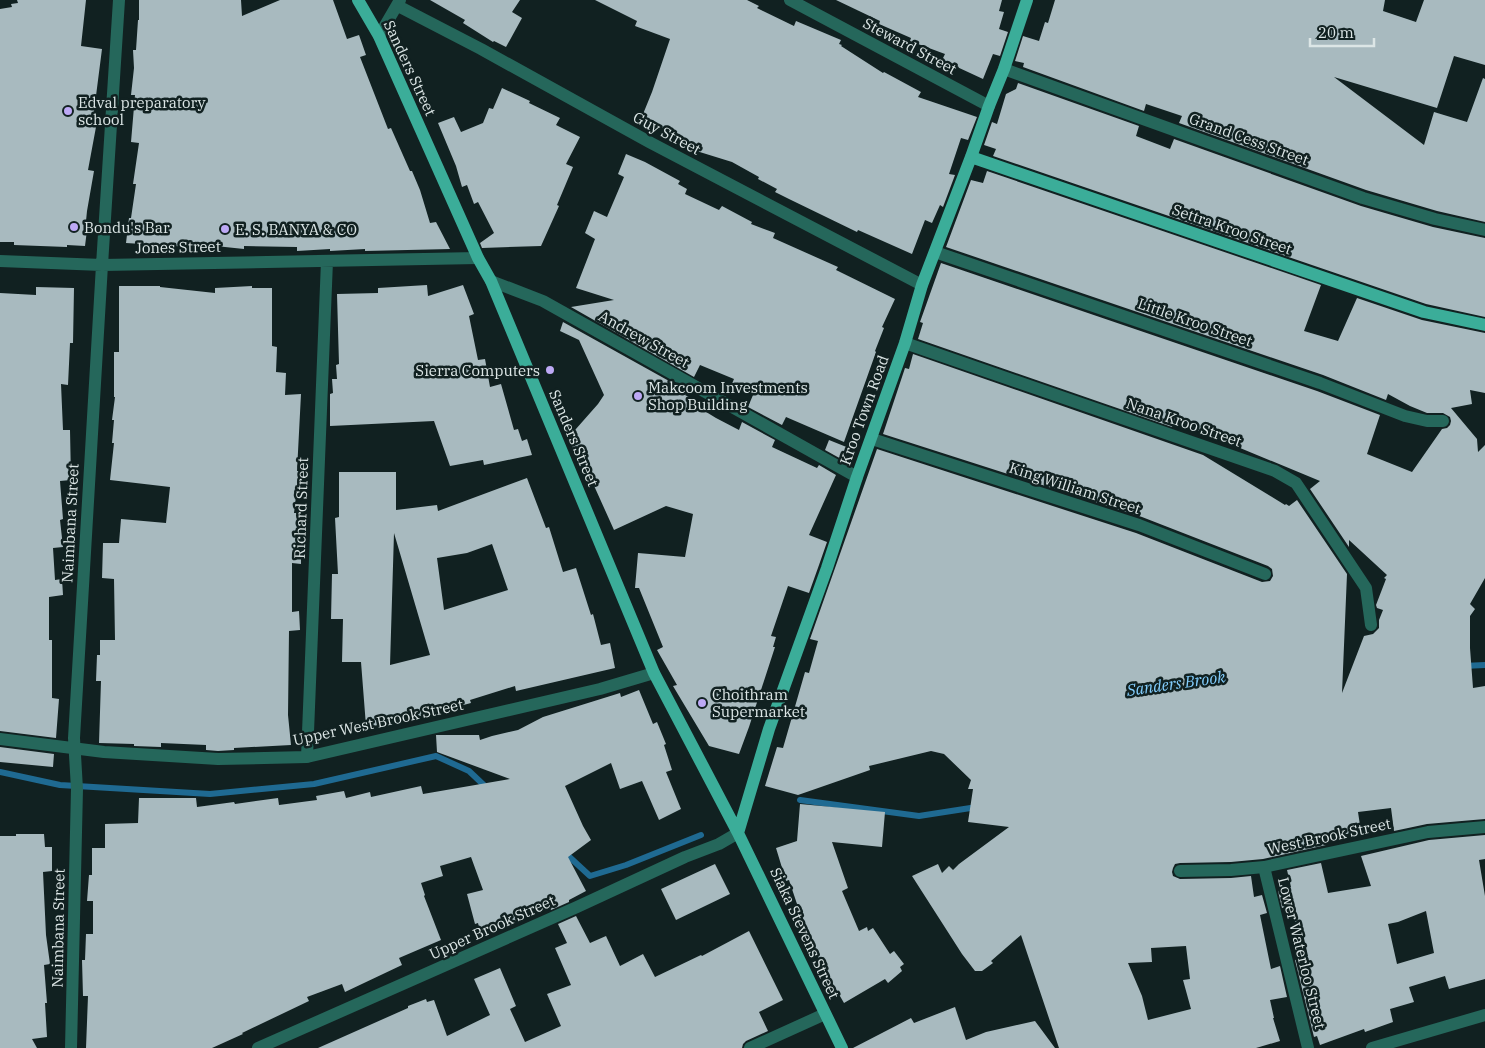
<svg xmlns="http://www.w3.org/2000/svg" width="1485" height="1048" viewBox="0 0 1485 1048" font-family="'IBM Plex Serif',serif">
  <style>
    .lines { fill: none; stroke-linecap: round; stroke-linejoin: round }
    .stream { stroke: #1f6a92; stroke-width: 6 }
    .building { fill: #a8babf; fill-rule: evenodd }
    .minor { stroke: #25675b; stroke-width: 12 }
    .major { stroke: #3bad99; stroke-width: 12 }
    .poi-dot { fill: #bda9f5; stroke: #112121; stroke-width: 2 }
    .labels { text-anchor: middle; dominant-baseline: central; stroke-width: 5; stroke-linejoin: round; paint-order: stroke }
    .street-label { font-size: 15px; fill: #dce6e6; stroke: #112121 }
    .poi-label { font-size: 15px; fill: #dce6e6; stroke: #112121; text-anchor: start }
    .water-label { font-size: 16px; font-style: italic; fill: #84cfff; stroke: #112121 }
  </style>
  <rect width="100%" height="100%" fill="#112121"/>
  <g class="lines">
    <path class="stream" d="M1463,666L1485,665
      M0,772L60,785L210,794L314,784L436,756L469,771L488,789
      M800,800L919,816L977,807
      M563,851L590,876L626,865L701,835"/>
  </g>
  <path class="building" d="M17,0H86L81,46L102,49L92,127H96L88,170L94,171L87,211L86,221L88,222L85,246L67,245V247L14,245V242H0V9L12,7L11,4L18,3Z
    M139,0H241L242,16L280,0H333L347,39L359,35L366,55L360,57L388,129L391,128L410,171H412L420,190L430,223L436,222L450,249L365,251V249L330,251V249L297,251V247L244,246V249L206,245V248L126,243L129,218H131L136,184H133L139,143L131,142L135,95H131L134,68L133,50H136L138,20H139Z
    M430,0H520L512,12L522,18L506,47L494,41L493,42L463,23L465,20Z
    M595,0H747L759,6L757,8L794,26L796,21L841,40L839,44L842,45L841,46L883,73L884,72L921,92L918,97L977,117L968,140L961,138L949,174L955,175L943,207L940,205L932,223L925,220L912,254L858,230L857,232L789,199L775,192L777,189L758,179L759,177L732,162L690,149L691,147L681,143L684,137L641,119L652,92L670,39L635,26L637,21Z
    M836,0H1002L999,11L1004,12L999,29L1008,32L1000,56L993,54L983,79L942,60L945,54L910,41L911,38L879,24L880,21Z
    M1055,0H1385L1383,11L1416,22L1424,0H1485V65L1454,56L1437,108L1334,77L1424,145L1434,112L1467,122L1483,78L1485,79V222L1437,211L1366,190L1179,123L1182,116L1146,104L1144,111L1023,67L1024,63L1015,61L1023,36L1039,41L1045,22L1048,23Z
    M1018,83L1139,126L1136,136L1170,149L1174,139L1361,206L1433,227L1485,238V317L1426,304L993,156L996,149L984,145L992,122L997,124L1006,94L1016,89Z
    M502,88L530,101L529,103L560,118L556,125L580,137L566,164L573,167L557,205L559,206L541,246L482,248L480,243L494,233L478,202L474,204L467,185L462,187L456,166L438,123L454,117L461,132L483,123L489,108L493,109Z
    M626,154L645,162L680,181L678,184L687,189L685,194L719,210L722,206L752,222L751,224L775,233L773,238L838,267L836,270L895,299L882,327L884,328L875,351L876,352L844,442L786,417L782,425L748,407L753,395L731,386L734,379L700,365L694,377L571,307L614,300L576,288L595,239L585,233L594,211L607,217L624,177L618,174Z
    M987,171L1321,285L1304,331L1338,341L1357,298L1422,320L1485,333V393L1470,390L1472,404L1451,408L1477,439L1478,452L1485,445V578L1470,604L1475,609L1470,616V648L1473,688L1485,686V819L1427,824L1394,831L1391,808L1358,812L1361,832L1325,837L1326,845L1263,859L1231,862L1180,863L1175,864L1173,868L1172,872L1173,876L1180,879L1231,878L1251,876L1254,897L1262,895L1267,913L1260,915L1271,969L1280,966L1287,997L1270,1000L1274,1018H1273L1280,1041L1256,1048H1059L1021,935L991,961L993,963L982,971H975L962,954L912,876L938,864L942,873L949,866L953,870L959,864L1009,827L968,822L973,789H968L971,780L944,754L931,751L869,766L870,770L798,795L765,786L777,747L783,748L805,672L809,673L818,641L810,639L877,449L1136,533L1262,582L1270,581L1273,576L1272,569L1268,566L1142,517L883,434L905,368L909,369L913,354L1203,455L1285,505L1286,504L1289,506L1297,500L1347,574L1342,693L1364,636L1373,634L1379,628V620L1383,610L1377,608L1376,605L1386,579L1384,578L1387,575L1349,540V547L1310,489L1320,481L1175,421L1172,427L918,339L923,323L920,322L941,263L1317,391L1380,415L1367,454L1412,472L1442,429L1447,428L1450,425L1451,421L1450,417L1443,413H1427L1410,406L1388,394L1386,400L1323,375L946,247L971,180L983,183ZM1186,946L1190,979L1183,980L1191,1009L1148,1020L1142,996L1128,963L1152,962L1151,948Z
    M427,285L428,296L463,285L474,314L469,316L478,360L485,359L490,387L501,384L514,430L518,429L522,441L527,439L532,455L484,465L483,460L450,466L434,421L330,426V394L333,393L332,379H337L336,365L339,364L337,294L378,293V288Z
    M119,286H160V287L215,293V288L252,286V288H272V346L277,347L276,372L286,373L285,395L301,394L297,471H299L294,513H301V564L292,563V612L299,611L300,630L289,631L288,715L291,745L234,748V750L218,751L206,750V745L161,743V747L134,746V744L99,743L101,681H96L97,655H100V640H115L114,579L102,578L103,543H119L121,519L166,523L170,487L110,480L114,443H112L114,420H112L115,397H114V352H119Z
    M36,287L74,288L73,343H70L68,385L61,384L63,430H70L71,480L60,481L63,519L60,520L63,547L53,548L55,580L62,579L63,595L49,597V640H52V698L59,699L56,738L0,731V293L36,295Z
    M563,322L687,391L685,395L700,403L698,407L716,418L739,430L742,422L775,440L772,447L817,468L819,465L836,475L809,535L827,542L819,565L809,593L788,586L771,636L776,637L773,647H775L749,727L739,754L709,746L673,686L677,685L657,650L663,647L639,588H635L638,553L685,557L693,514L666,506L614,530L591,479L589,480L568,438L598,404L604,395L579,340L560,331Z
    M829,440L849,448L843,460L825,450Z
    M339,472H396V510L437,505L438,511L527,478L546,528L549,527L563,572L576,568L591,615L593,614L601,645L610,643L615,668L516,691L515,686L470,700L471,703L387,725L366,726L361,662H342L343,619H331L332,574H338L335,518L339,517ZM394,533L430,655L390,665ZM492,544L508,590L444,610L437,558L467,553Z
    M639,690L653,724L657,722L666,744L664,745L672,770L666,772L681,809L659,820L642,781L620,789L611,763L565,786L583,826L591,840L568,857L586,891L569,900V902L551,910L549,906L518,918V920L495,928L494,926L480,931L478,923L475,924L467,894L483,890L471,857L440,866L443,876L421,883L425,895L424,896L441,940L399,958L402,965L345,992L342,984L307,997L309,1001L242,1033L243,1034L212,1048H86L88,996H83L82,960H85L86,934H93V901H87L89,875H92V848H105V824L138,823L139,798H196L197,807L234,802L235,804L278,798L279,805L317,800L316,796L344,791L346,798L370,792L371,797L421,786L423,794L510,779L437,752L436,735H479L480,740L492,736L518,730L543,717L620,693L621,697Z
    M0,747L54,754L53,767L0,762Z
    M800,804L885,812L882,847L832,842L848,888L842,891L859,931L867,927L868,931L873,928L890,954L894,951L904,964L900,967L902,971L888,983L885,979L844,1003L826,972L825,973L804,925L789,880L786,881L776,848L797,841Z
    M16,834H44L45,847H52V871L43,872L46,935L50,964L44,965L47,1003H45L47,1037L32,1039L37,1048H0V836H16Z
    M1485,835V859L1479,860L1485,896V979L1449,989L1445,976L1409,987L1414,1002L1390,1009L1393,1022L1365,1032L1364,1029L1320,1045L1317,1036L1314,1037L1295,960L1308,956L1300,921L1295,922L1292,905L1282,908L1278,891L1291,887L1287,870L1321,863L1328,893L1371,886L1361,856L1429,840ZM1426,911L1434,953L1397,964L1388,924L1398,922Z
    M715,864L730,894L676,920L661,889Z
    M576,916L590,943L606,936L620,966L643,954L655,977L701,955L702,956L749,931L783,1000L759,1012L768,1031L746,1041L743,1044L742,1048H318L408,1008V1006L426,999L427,1002L434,1000L447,1036L490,1015L474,979L500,968L516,1006L510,1009L525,1042L561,1026L547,994L571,985L555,948L567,943L558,924Z
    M955,1007L966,1040L986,1032L1035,1021L1055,1048H853L911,1018L914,1023Z"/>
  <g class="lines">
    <path class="minor" d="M790,0L989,106
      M398,6L481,49L651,143L922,285
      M379,36L400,0
      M1004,69L1363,198L1435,219L1485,230
      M935,252L1320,383L1405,416L1427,421H1443
      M0,261L102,265L478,258
      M491,281L543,301L857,477
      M905,343L1275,471L1296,483L1366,588L1371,625
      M872,439L1139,525L1265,574
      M0,739L104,752L218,759L307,757L600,689L654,673
      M307,757L327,261
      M1264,867L1308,1048
      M1180,871L1231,870L1264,867L1428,832L1485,827
      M71,1048L77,789L74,738L102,265L119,0
      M258,1048L577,907L685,857L719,844L738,833
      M750,1048L825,1014
      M1372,1048L1485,1015"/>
    <path class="major" d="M358,0L379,36L478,258L491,281L654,673L738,833L842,1048
      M971,157L1424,312L1485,325
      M738,833L769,729L827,568L857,477L905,343L922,285L971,157L989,106L1004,69L1027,0"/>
  </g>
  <g class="poi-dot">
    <circle cx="68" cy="111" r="5"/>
    <circle cx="74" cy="227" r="5"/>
    <circle cx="225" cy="229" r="5"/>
    <circle cx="550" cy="370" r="5"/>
    <circle cx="638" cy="396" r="5"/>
    <circle cx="702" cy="703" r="5"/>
  </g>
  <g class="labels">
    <g class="street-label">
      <text transform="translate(910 46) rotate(28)">Steward Street</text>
      <text transform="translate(410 68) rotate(65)">Sanders Street</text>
      <text transform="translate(667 133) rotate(28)">Guy Street</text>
      <text transform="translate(1249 139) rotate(20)">Grand Cess Street</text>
      <text transform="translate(1232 229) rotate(19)">Settra Kroo Street</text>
      <text transform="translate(178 247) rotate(-1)">Jones Street</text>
      <text transform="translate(1195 322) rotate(19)">Little Kroo Street</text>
      <text transform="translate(644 339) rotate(29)">Andrew Street</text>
      <text transform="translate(864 410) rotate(-70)">Kroo Town Road</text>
      <text transform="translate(1184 422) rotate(19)">Nana Kroo Street</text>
      <text transform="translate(574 438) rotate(67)">Sanders Street</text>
      <text transform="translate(1075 488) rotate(18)">King William Street</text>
      <text transform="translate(301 508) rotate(-88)">Richard Street</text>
      <text transform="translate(70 523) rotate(-87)">Naimbana Street</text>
      <text transform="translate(378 722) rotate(-12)">Upper West Brook Street</text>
      <text transform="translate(1329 836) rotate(-12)">West Brook Street</text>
      <text transform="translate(492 927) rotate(-24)">Upper Brook Street</text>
      <text transform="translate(58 928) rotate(-89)">Naimbana Street</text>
      <text transform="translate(805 933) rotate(65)">Siaka Stevens Street</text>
      <text transform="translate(1302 953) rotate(76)">Lower Waterloo Street</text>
    </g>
    <g class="poi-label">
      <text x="78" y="102">Edval preparatory<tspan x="78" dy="17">school</tspan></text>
      <text x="84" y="227">Bondu's Bar</text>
      <text x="235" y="229">E. S. BANYA &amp; CO</text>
      <text x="540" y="370" text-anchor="end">Sierra Computers</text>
      <text x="648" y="387">Makcoom Investments<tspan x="648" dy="17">Shop Building</tspan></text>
      <text x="712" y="694">Choithram<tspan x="712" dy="17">Supermarket</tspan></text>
    </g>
    <g class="water-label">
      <text transform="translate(1176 683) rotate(-8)">Sanders Brook</text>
    </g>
  </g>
  <path d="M1310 38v8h64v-8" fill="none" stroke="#dce6e6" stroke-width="2.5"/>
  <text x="1318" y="38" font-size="15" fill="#dce6e6" stroke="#112121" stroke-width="4" paint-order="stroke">20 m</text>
</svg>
